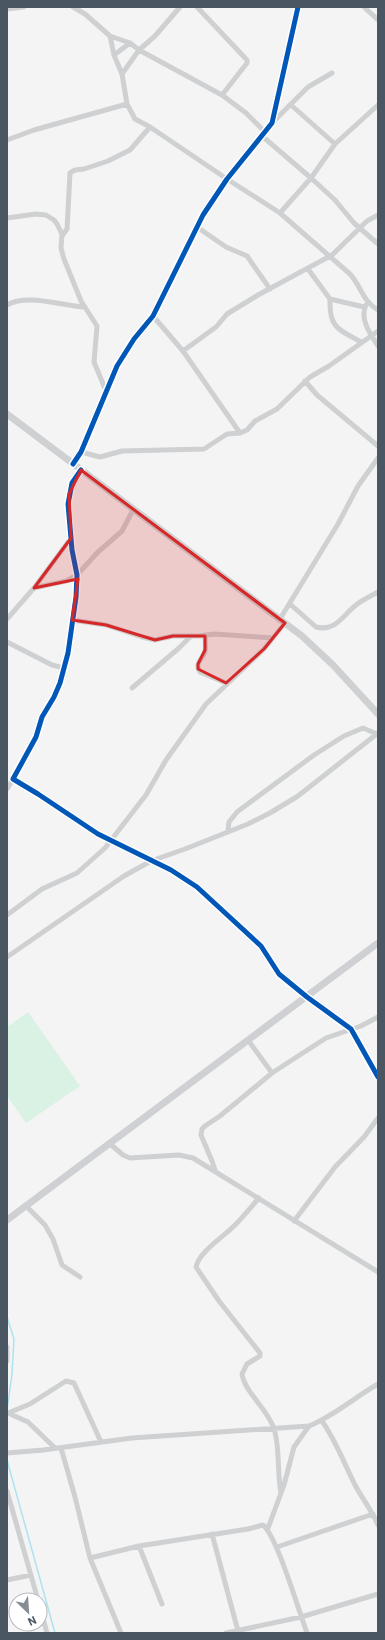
<svg xmlns="http://www.w3.org/2000/svg" width="385" height="1640" viewBox="0 0 385 1640" font-family="Roboto,sans-serif">
  <style>
    .grass { fill: #d9f2e3 }
    .lines { fill: none; stroke-linecap: round; stroke-linejoin: round }
    .stream { stroke: #aee2f0; stroke-width: 1.5 }
    .minor { stroke: #ced0d2; stroke-width: 5 }
    .tertiary { stroke: #ced0d2; stroke-width: 7 }
    .secondary { stroke: #ced0d4; stroke-width: 7 }
    .cycleway-casing { stroke: #fff; stroke-width: 8 }
    .cycleway { stroke: #0057b8; stroke-width: 5 }
    .marked { fill: #d62828; fill-opacity: 0.2; stroke: #d62828; stroke-width: 3; stroke-linejoin: round }
  </style>
  <rect width="100%" height="100%" fill="#f4f4f4"/>
  <path class="grass" d="M28,1012L80,1086L26,1123L7,1096V1027Z"/>
  <g class="lines">
    <path class="stream" d="M7,1226V1229
      M7,1317L14,1339L12,1374L7,1410
      M7,1460L55,1633"/>
    <path class="minor" d="M73,7L85,14L110,36L130,43L139,50L155,36L180,7
      M197,7L247,60V63L222,95
      M364,7L378,20
      M7,9L24,7
      M110,36L114,55L122,74L127,104
      M114,55L130,43
      M122,74L139,50L222,95L246,113L265,132
      M291,105L335,144
      M272,123L308,87L332,73
      M262,136L311,178L335,200L354,223L378,244
      M7,140L34,130L127,104L135,119L150,127L227,179L280,213L350,274C361,286 363,302 378,310
      M280,213L311,178L335,144L378,105
      M7,218L36,214L46,215L54,220L57,224L62,234L61,248L64,259L81,301L97,326L94,362L106,391
      M197,227L226,247L247,256L270,289
      M62,236L67,229L70,173L75,170L84,169L108,161L130,150L150,127
      M308,269L330,299L364,307
      M330,299C329,328 338,329 361,342
      M7,305C27,293 62,306 84,307
      M366,305C359,319 371,335 378,346
      M153,316L183,351L240,433
      M183,351L216,327L227,314L258,295L332,255L367,221L378,215
      M305,381L317,395L378,446
      M81,452L100,457L122,451L204,449L227,434L240,433L247,430L255,421L277,409L310,377L329,366L378,331
      M73,464L81,452L117,366L134,339L153,316L203,215L227,179L272,123L298,7
      M81,470L72,483L68,504L72,550L77,575L76,597L68,653L60,683L54,697L42,717L36,737L13,779L38,794L98,834L171,870L197,887L261,946L279,974L307,997L351,1029L378,1077
      M34,588L66,581L77,575L98,552L122,531L133,510
      M290,604L316,627C336,632 343,615 356,605C362,600 371,596 378,592
      M7,619L34,588L71,538
      M280,619L338,524L358,486L378,458
      M72,620L106,625L142,637L155,640L173,636H199L214,634L273,638
      M205,635C205,641 206,647 205,652C202,660 194,663 200,672L226,683
      M7,642L52,665L64,668
      M132,688L179,648L191,636
      M7,789L13,779
      M228,831L229,822L237,812L314,755L344,736L363,728L377,734
      M7,915L42,889L77,873L105,848L146,795L166,760L206,704L264,649L285,623
      M7,957L124,876L151,861L185,849L248,824L270,813L298,796L378,733
      M248,1040L272,1073
      M109,1143L123,1155L130,1158L179,1155L193,1158L378,1272
      M215,1170L212,1161L201,1135L202,1129L205,1126L220,1116L272,1073L326,1038L361,1026L378,1017
      M259,1198C251,1207 243,1217 234,1226C223,1237 199,1252 196,1267L219,1301L260,1353V1356L247,1364L242,1374C245,1393 268,1409 274,1429C280,1446 277,1473 281,1493
      M26,1206L45,1225L53,1239L62,1265L80,1277
      M294,1221L335,1167L364,1137L378,1118
      M7,1347V1361
      M8,1413L30,1404L66,1381L74,1383L101,1442
      M8,1413L28,1422L55,1448
      M322,1421C336,1441 344,1463 355,1485C362,1498 372,1511 378,1525
      M61,1448L75,1497L90,1558L121,1633
      M7,1453L43,1450L132,1438L309,1426C334,1416 355,1397 378,1384
      M7,1491L38,1600
      M268,1528L284,1485L294,1447L309,1426
      M212,1534L238,1631
      M139,1546L162,1604
      M277,1547L373,1514
      M90,1558L139,1546L248,1529L263,1525C277,1536 299,1612 307,1633
      M7,1580L31,1575
      M40,1608L47,1633
      M226,1633L301,1617L378,1594"/>
    <path class="tertiary" d="M7,414L302,636L333,665L378,714"/>
    <path class="secondary" d="M7,1220L378,943"/>
    <defs>
      <path id="cycleway" d="M73,464L81,452L117,366L134,339L153,316L203,215L227,179L272,123L298,7
        M81,470L72,483L68,504L72,550L77,575L76,597L68,653L60,683L54,697L42,717L36,737L13,779L38,794L98,834L171,870L197,887L261,946L279,974L307,997L351,1029L378,1077"/>
    </defs>
    <use href="#cycleway" class="cycleway-casing"/>
    <use href="#cycleway" class="cycleway"/>
  </g>
  <path class="marked" d="M81,470L285,623L264,649L226,683L198,669V664L205,650V636H173L155,640L106,625L72,620L78,579L34,588L71,538L69,494Z"/>
  <rect width="385" height="1640" fill="none" stroke="#4a5661" stroke-width="16"/>
  <g transform="translate(28 1612) rotate(155)"><circle r="19" fill="#ffffff" stroke="#b7bbc0"/>
  <path d="M0-3L7 15L0 10L-7 15Z" fill="#868d94"/>
  <text y="-6" font-size="11" font-weight="bold" text-anchor="middle" fill="#4a5661">N</text>
  </g>
</svg>
